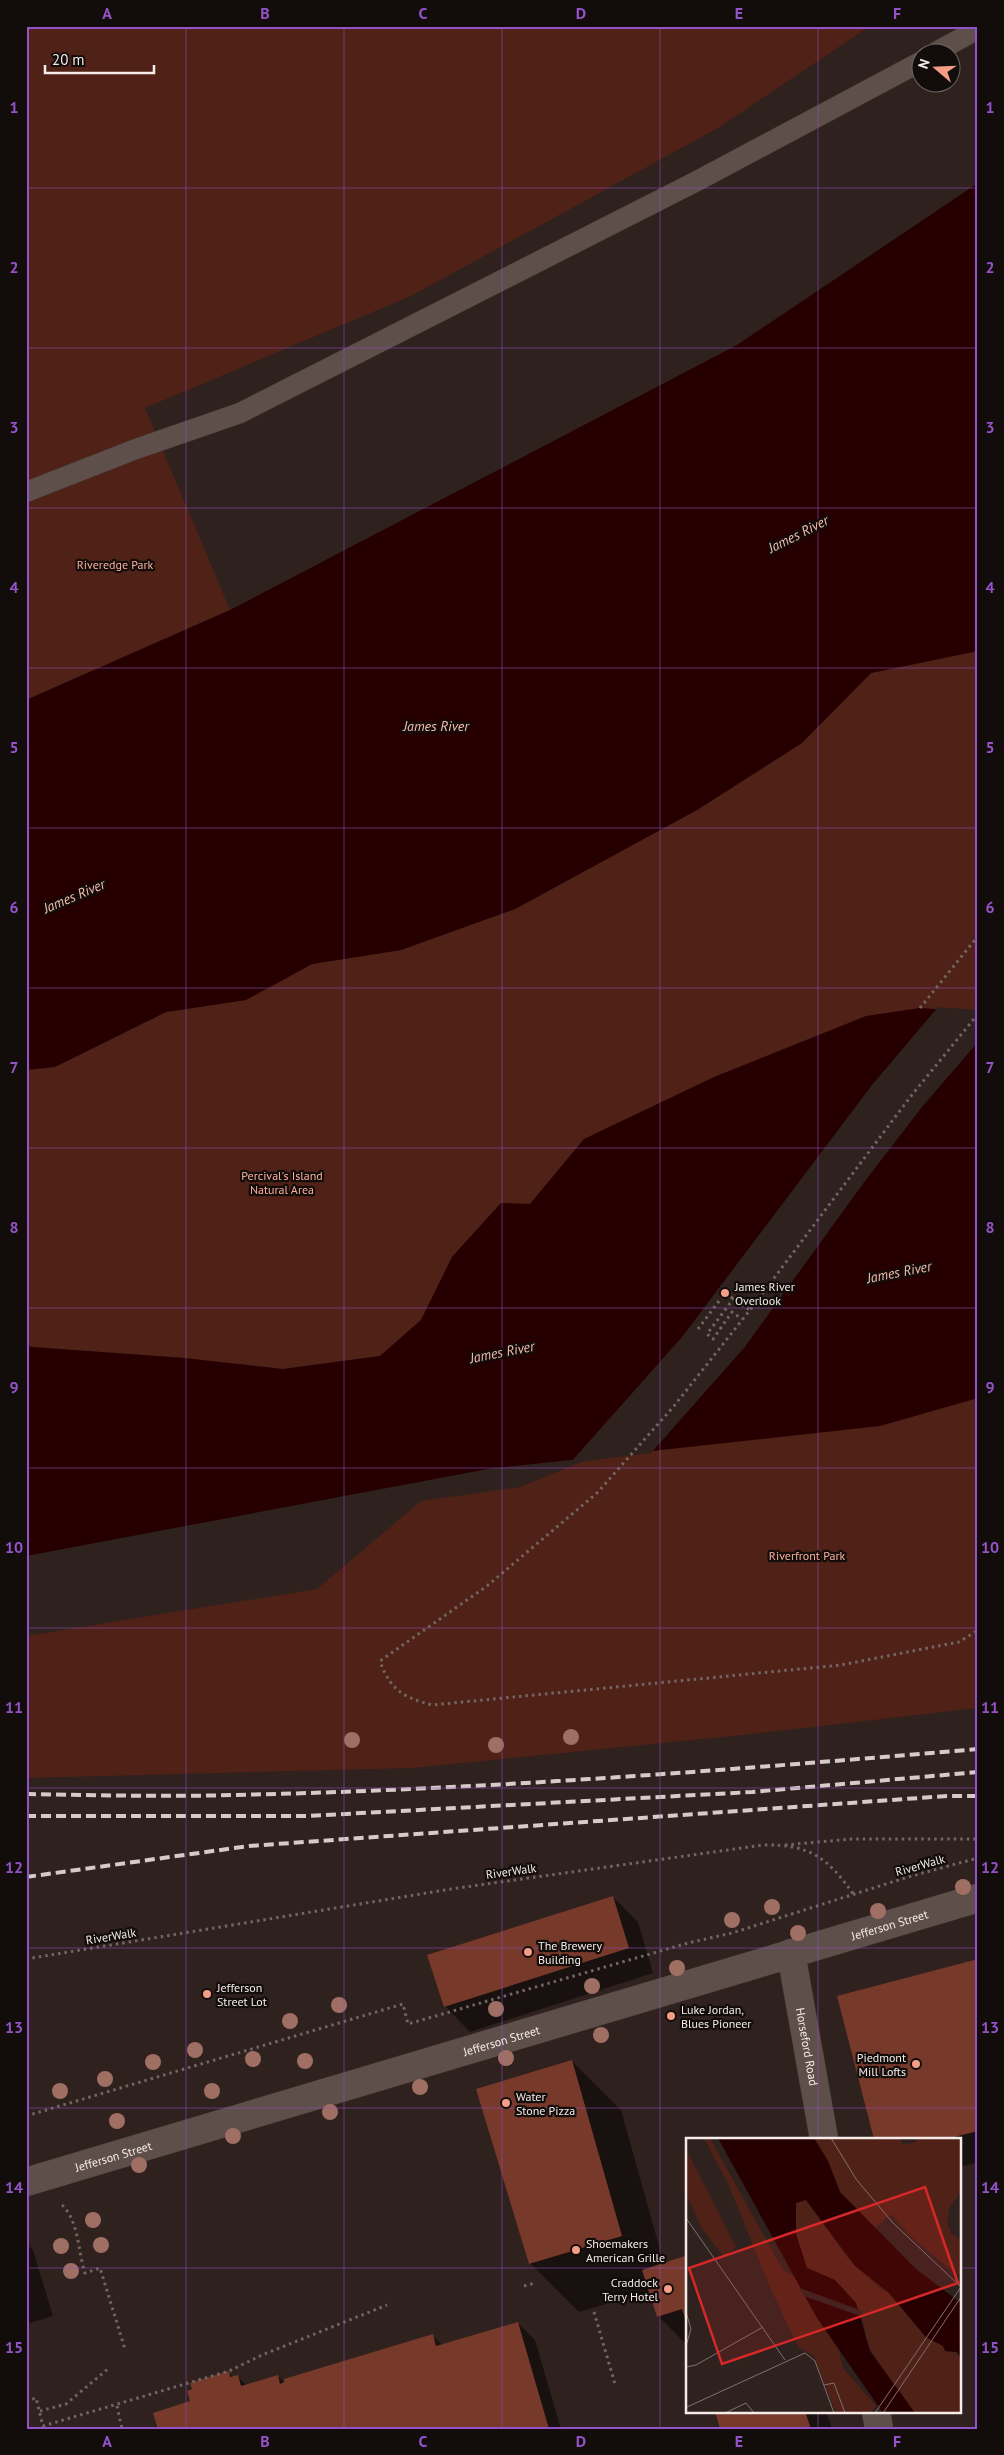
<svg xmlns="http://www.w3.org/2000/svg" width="1004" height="2455" viewBox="0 0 1004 2455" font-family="'PT Sans',sans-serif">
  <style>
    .green { fill: #502116 }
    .water { fill: #260000 }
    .pier { fill: #2f211e }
    .shadow { fill: #0007 }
    .building { fill: #77392a }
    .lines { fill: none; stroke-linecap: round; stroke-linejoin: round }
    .lane-casing { stroke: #473c3a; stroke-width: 21 }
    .street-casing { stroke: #473c3a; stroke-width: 29 }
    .path { stroke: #726663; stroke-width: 3; stroke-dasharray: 2.5 4; stroke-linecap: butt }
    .lane { stroke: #5e4f4b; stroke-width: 20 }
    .street { stroke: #5e4f4b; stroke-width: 28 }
    .rail { stroke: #d5cbc8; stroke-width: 4; stroke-dasharray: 10 5; stroke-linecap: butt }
    .tree { fill: #a06f63 }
    .grid { fill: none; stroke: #9352c7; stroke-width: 1; stroke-opacity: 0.55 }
    .poi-dot { fill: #f49e88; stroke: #120c0b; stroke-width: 2 }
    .labels { text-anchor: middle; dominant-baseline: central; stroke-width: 4.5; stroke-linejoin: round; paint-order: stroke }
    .park-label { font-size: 12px; fill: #fdaf9b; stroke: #120c0b }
    .poi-label { font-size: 12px; fill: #f5ece9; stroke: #120c0b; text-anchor: start }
    .street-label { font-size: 12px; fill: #f5ece9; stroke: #120c0b }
    .water-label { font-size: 14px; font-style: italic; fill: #f7bbac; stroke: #120c0b }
    .inset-road { fill: none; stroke: #7e726f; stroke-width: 1 }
    .view { fill: #d62828; fill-opacity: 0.15; stroke: #d62828; stroke-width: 2.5 }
    .inset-edge { fill: none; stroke: #f5ece9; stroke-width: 2.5 }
    .neatline { fill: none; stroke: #9352c7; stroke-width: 2 }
    .grid-label { font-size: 16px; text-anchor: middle; font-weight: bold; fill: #9352c7 }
  </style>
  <rect width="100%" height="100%" fill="#2f211e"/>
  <path class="green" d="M26,26H870L718,128L411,296L145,408L230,610L26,700Z
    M978,651V1012L584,1139L530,1204L501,1203L452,1257L421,1320L380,1356L283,1369L184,1358L32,1347L26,1345V1070L55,1067L166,1012L246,1000L312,964L401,950L515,909L697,810L802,743L871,673Z
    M978,1348V1708L752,1734L412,1768L26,1778V1636L317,1589L421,1501L520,1487L796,1374Z"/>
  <path class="water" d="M978,183V651L871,673L802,743L697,810L515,909L401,950L312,964L246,1000L166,1012L55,1067L26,1070V700L230,610L737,345Z
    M920,1008L978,1012V1398L880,1426L488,1469L26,1556V1345L32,1347L184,1358L283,1369L380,1356L421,1320L452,1257L501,1203L530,1204L584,1139L714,1077L866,1016Z"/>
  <path class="pier" d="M938,1007L978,1010V1042L922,1107L865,1181L744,1348L651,1453L570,1463L682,1337L872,1085Z"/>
  <path class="shadow" d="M613,1897L638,1922L653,1973L470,2032L445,2006Z
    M978,1961V2162L960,2167V2139H875Z
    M572,2061L621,2110L664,2264L688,2256V2346L658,2316L650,2291L579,2312L530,2263Z
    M26,2243L33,2250L53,2316L26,2324Z
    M518,2323L535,2340L561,2429H159L228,2372L234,2378L237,2376L247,2386L278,2376L287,2385L432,2335L442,2345Z
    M716,2411H826L832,2429H722Z"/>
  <path class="building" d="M613,1896L629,1948L444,2007L427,1955Z
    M978,1959V2131L946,2139H874L837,1996Z
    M572,2060L622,2236L529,2264L476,2089Z
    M688,2255V2325H687L682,2309L657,2317L642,2270Z
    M518,2322L549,2429H158L153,2413L190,2401L187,2391L192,2389L190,2383L229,2371L230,2377L238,2375L241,2386L278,2375L280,2384L284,2382V2379L433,2334L436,2346Z
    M715,2411H805L811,2429H720Z"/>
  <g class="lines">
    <defs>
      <path id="lane" d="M936,52L978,29
        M26,492L136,449L240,413L697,181L922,61"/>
      <g id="street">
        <path id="s1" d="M791,1953L824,2139"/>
        <path id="s2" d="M26,2182L978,1898"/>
        <path d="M876,2411L879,2429"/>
      </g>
    </defs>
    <use href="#lane" class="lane-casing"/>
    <use href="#street" class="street-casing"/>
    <path class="path" d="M920,1008L978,936
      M978,1014L911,1096L750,1310L674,1406L597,1493L487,1586L380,1661C390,1690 403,1697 432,1705L841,1665L959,1642L978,1630
      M734,1298L707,1334L713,1339L732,1312L742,1319
      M698,1329L725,1293L750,1310
      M785,1845L852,1839H978
      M26,1959L451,1889L763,1845C810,1844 828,1858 854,1895
      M26,2116L403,2004L408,2024L688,1943L732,1933L908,1877L978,1858
      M62,2205C79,2221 78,2252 85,2273L100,2268L125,2349
      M524,2286L535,2283
      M594,2312L615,2384
      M26,2401L36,2398L43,2426L229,2371L262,2355L387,2305
      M117,2406L122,2429
      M40,2411L66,2404L109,2368"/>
    <use href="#lane" class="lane"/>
    <use href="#street" class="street"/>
    <path class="rail" d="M26,1794C95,1795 164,1797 232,1795C481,1790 730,1770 978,1749
      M26,1816H307L752,1792L978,1772
      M26,1877L249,1846L947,1796H978"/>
  </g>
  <g class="tree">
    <circle cx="571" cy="1737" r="8"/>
    <circle cx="352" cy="1740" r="8"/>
    <circle cx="496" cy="1745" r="8"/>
    <circle cx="963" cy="1887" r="8"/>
    <circle cx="772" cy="1907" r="8"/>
    <circle cx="878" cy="1911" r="8"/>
    <circle cx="732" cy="1920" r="8"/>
    <circle cx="798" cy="1933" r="8"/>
    <circle cx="677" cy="1968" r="8"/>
    <circle cx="592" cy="1986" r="8"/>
    <circle cx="339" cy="2005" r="8"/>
    <circle cx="496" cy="2009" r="8"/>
    <circle cx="290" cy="2021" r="8"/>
    <circle cx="601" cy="2035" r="8"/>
    <circle cx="195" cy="2050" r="8"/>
    <circle cx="506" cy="2058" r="8"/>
    <circle cx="253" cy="2059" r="8"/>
    <circle cx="305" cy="2061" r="8"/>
    <circle cx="153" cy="2062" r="8"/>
    <circle cx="105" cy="2079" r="8"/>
    <circle cx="420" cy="2087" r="8"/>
    <circle cx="60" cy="2091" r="8"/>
    <circle cx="212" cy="2091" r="8"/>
    <circle cx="330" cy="2112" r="8"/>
    <circle cx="117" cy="2121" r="8"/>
    <circle cx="233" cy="2136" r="8"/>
    <circle cx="139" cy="2165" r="8"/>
    <circle cx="93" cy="2220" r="8"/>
    <circle cx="101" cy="2245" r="8"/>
    <circle cx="61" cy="2246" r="8"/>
    <circle cx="71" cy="2271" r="8"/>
  </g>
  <path class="grid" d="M186,26V2429M344,26V2429M502,26V2429M660,26V2429M818,26V2139M26,188H978M26,348H978M26,508H978M26,668H978M26,828H978M26,988H978M26,1148H978M26,1308H978M26,1468H978M26,1628H978M26,1788H978M26,1948H978M26,2108H978M26,2268H688M960,2268H978M818,2411V2429"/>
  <g class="poi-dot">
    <circle cx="725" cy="1293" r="5"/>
    <circle cx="528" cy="1952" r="5"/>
    <circle cx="207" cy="1994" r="5"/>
    <circle cx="671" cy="2016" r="5"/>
    <circle cx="916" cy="2064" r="5"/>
    <circle cx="506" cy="2103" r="5"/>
    <circle cx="576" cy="2250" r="5"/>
    <circle cx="668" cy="2289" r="5"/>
  </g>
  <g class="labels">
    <g class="park-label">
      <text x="115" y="564">Riveredge Park</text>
      <text x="282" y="1175">Percival's Island<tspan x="282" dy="14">Natural Area</tspan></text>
      <text x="807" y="1555">Riverfront Park</text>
    </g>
    <g class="poi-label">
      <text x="735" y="1286">James River<tspan x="735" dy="14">Overlook</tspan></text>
      <text x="538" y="1945">The Brewery<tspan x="538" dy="14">Building</tspan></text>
      <text x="217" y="1987">Jefferson<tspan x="217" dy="14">Street Lot</tspan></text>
      <text x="681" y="2009">Luke Jordan,<tspan x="681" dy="14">Blues Pioneer</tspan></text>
      <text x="906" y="2057" text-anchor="end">Piedmont<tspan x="906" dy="14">Mill Lofts</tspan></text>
      <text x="516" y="2096">Water<tspan x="516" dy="14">Stone Pizza</tspan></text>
      <text x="586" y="2243">Shoemakers<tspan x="586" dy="14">American Grille</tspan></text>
      <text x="658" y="2282" text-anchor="end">Craddock<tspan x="658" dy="14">Terry Hotel</tspan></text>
    </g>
    <g class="street-label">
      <text transform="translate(920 1865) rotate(-16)">RiverWalk</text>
      <text transform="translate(511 1871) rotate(-8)">RiverWalk</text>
      <text stroke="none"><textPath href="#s2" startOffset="901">Jefferson Street</textPath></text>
      <text transform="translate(111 1936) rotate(-9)">RiverWalk</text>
      <text stroke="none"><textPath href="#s2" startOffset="496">Jefferson Street</textPath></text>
      <text stroke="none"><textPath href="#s1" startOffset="95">Horseford Road</textPath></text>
      <text stroke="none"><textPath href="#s2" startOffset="91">Jefferson Street</textPath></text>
    </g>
    <g class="water-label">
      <text transform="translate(798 534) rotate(-27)">James River</text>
      <text x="436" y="726">James River</text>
      <text transform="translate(74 896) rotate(-23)">James River</text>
      <text transform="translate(899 1272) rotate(-11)">James River</text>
      <text transform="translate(502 1352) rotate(-11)">James River</text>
    </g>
  </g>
  <g transform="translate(686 2138)">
    <rect width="275" height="275" fill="#2f211e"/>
    <path d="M18,0H24L97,132L109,139L133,171L149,198L157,230L190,268L185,275H150L128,218L112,209L83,147L43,48ZM128,0H214L217,6H222L230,4V0H275V53L263,71L261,85L266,96L275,102V134L272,138L224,98L205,76L188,91L154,54L142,23ZM0,11L50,109L38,119L15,89L0,55ZM114,62H120L161,119L194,150L203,155L239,199L257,208L259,213L271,215L275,221V275H229L208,248L180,205L179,190L170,165L149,142L121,130L117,121L110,96V65Z" fill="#502116"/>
    <path d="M32,0H128L142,23L154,54L230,131L275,165V221L271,214L259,213L257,208L240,199L203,155L169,128L120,62L110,65V96L121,130L149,142L170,165L184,213L229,275H197L131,180Z" fill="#260000"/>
    <path d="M114,150L176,173L177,179L118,158Z" fill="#2f211e"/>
    <path class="inset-road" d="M145,0L170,41L207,85L275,149M0,80L99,222M0,174L5,191L0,208M0,229L10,227L77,189M138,247L148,245L159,275M1,269L119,215L129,223L148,275M39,275L60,265L68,275M189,275L275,149M197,275L275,159"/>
    <path class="view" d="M239,49L272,145L36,226L3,130Z"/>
    <rect width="275" height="275" class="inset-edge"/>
  </g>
  <rect width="1004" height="2455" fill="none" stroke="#120c0b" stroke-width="55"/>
  <g transform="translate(936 68) rotate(289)"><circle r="24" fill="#120c0b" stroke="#6d6664"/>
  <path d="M0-4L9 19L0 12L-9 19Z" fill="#f49e88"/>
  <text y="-8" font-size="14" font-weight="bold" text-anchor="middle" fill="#f5ece9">N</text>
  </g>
  <path d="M45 65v8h109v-8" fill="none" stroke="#f5ece9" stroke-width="2.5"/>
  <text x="52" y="65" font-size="15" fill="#f5ece9" stroke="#120c0b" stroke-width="4" paint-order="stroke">20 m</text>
  <rect x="28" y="28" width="948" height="2400" class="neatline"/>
  <g class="grid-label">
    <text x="107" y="19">A</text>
    <text x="265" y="19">B</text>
    <text x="423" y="19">C</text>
    <text x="581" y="19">D</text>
    <text x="739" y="19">E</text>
    <text x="897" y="19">F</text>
    <text x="14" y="113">1</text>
    <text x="990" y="113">1</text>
    <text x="14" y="273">2</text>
    <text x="990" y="273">2</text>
    <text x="14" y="433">3</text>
    <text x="990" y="433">3</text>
    <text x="14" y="593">4</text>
    <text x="990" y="593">4</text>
    <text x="14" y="753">5</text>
    <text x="990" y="753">5</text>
    <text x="14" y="913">6</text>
    <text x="990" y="913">6</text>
    <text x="14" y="1073">7</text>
    <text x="990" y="1073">7</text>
    <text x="14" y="1233">8</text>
    <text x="990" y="1233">8</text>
    <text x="14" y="1393">9</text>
    <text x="990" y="1393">9</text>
    <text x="14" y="1553">10</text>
    <text x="990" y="1553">10</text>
    <text x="14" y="1713">11</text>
    <text x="990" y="1713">11</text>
    <text x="14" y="1873">12</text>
    <text x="990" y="1873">12</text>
    <text x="14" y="2033">13</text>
    <text x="990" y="2033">13</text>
    <text x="14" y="2193">14</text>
    <text x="990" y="2193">14</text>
    <text x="14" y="2353">15</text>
    <text x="990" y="2353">15</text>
    <text x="107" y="2447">A</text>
    <text x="265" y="2447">B</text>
    <text x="423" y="2447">C</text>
    <text x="581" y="2447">D</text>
    <text x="739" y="2447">E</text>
    <text x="897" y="2447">F</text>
  </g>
</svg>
